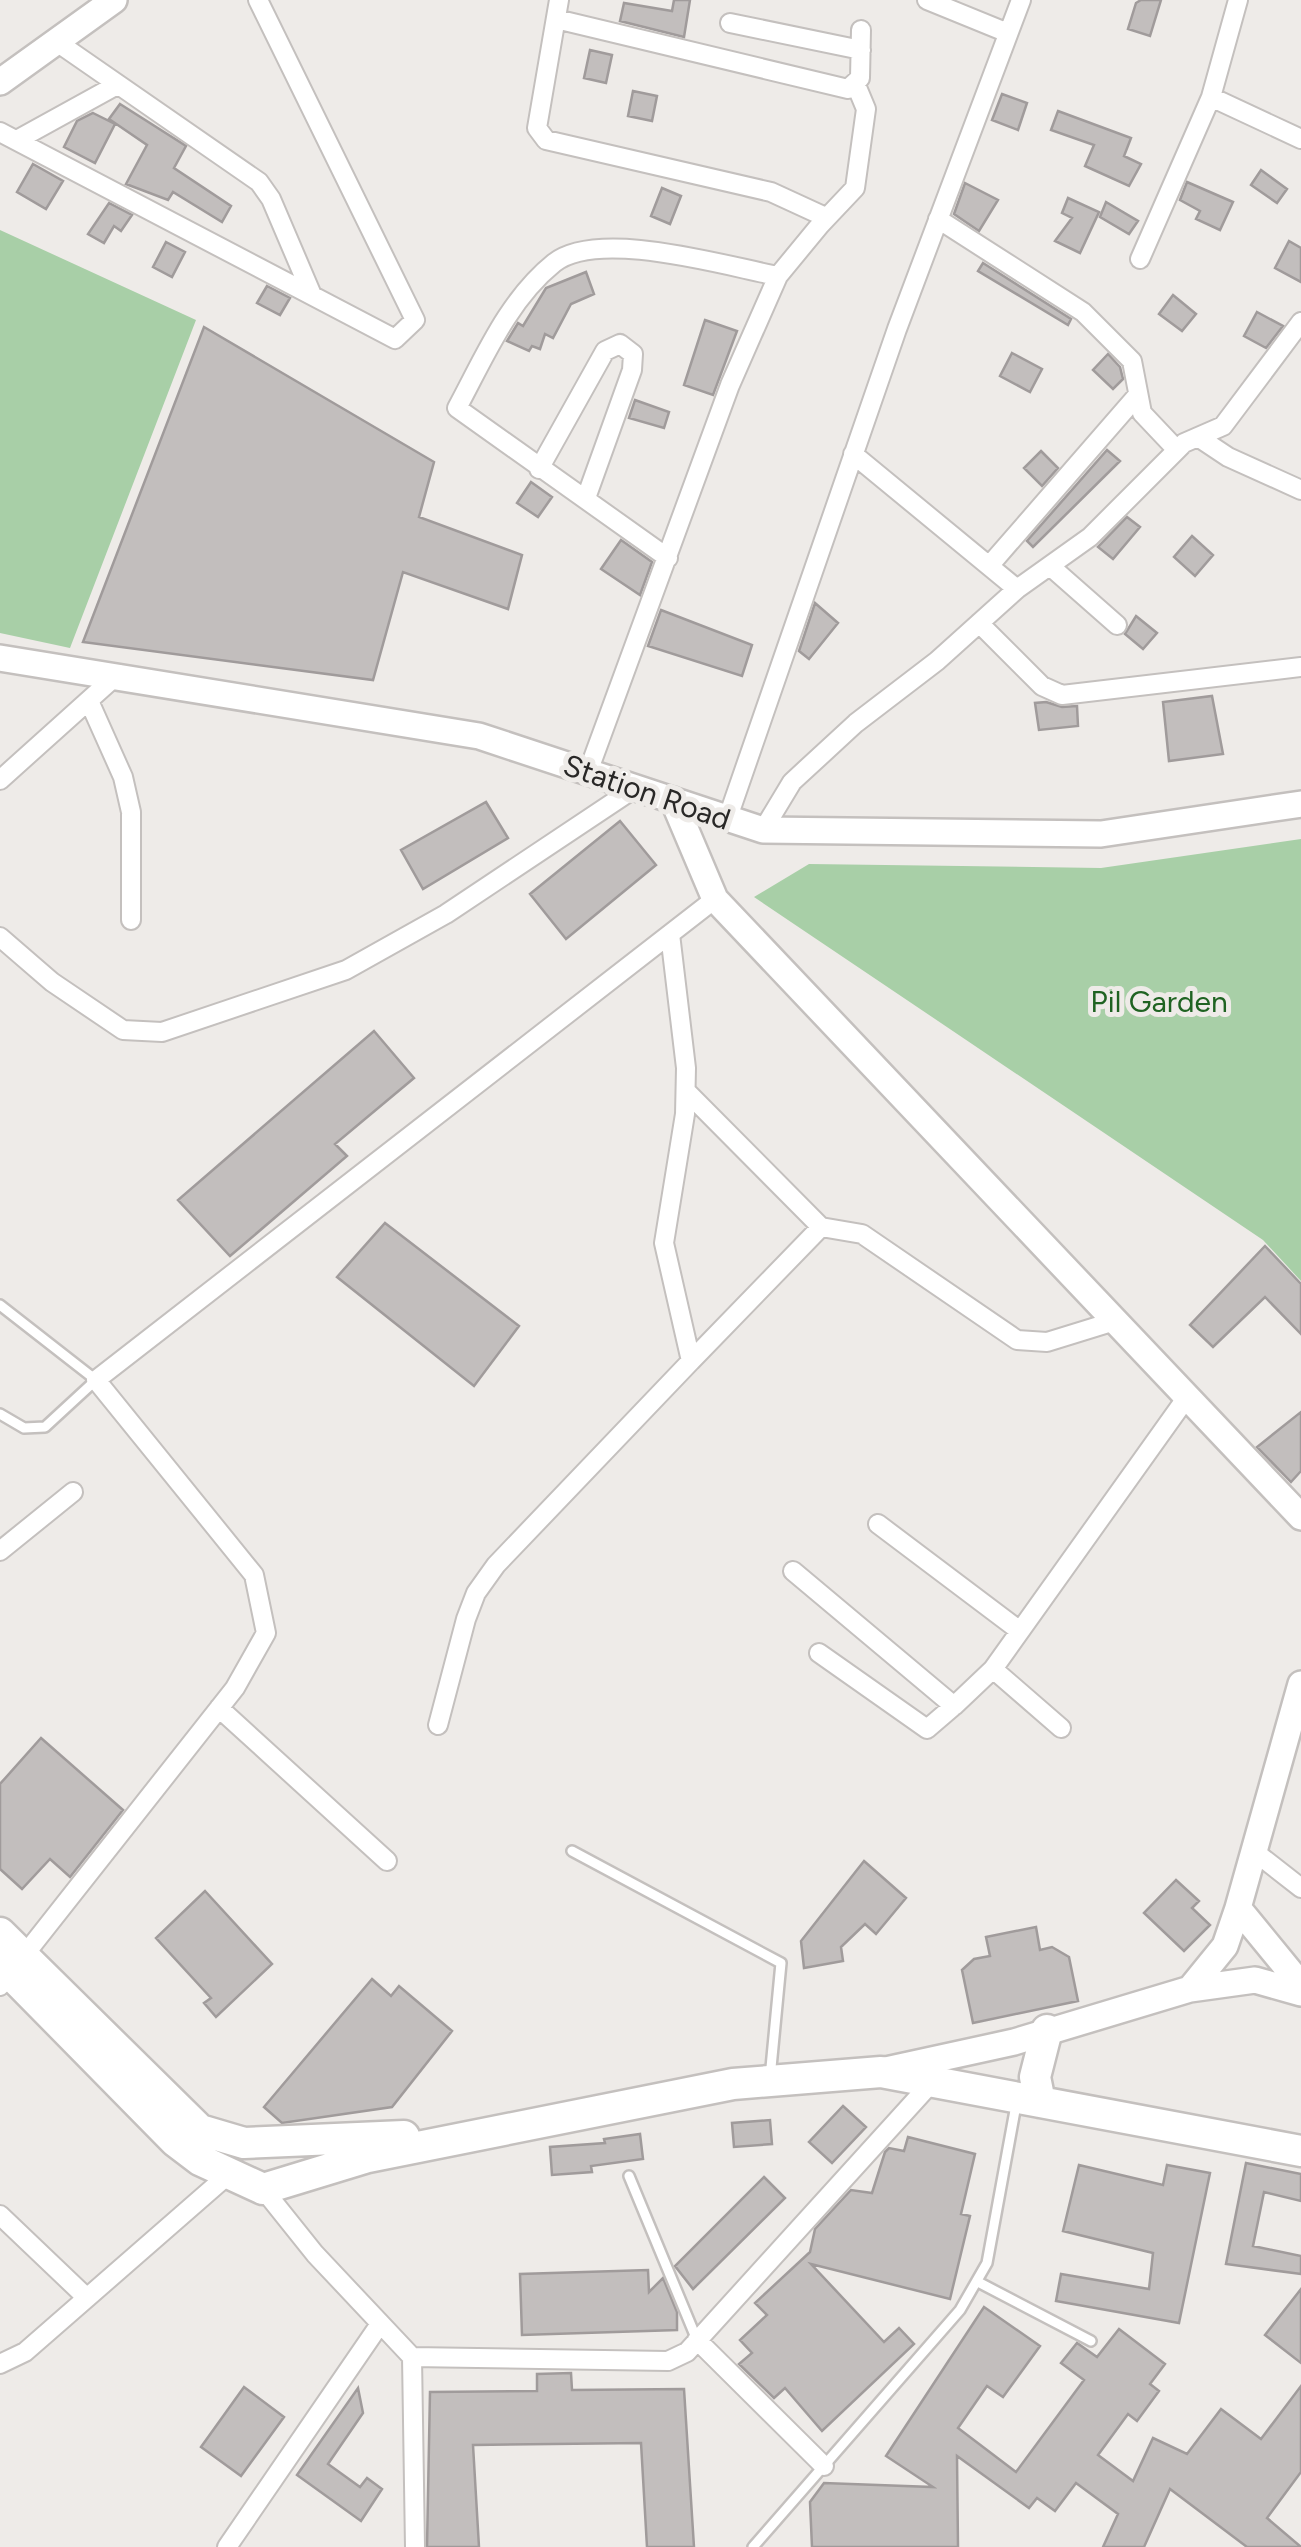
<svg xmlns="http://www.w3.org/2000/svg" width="1301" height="2547" viewBox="0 0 1301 2547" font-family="Figtree,sans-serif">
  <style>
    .green { fill: #a8cfa7 }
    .building { fill: #c2bebd; stroke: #a09b9b; stroke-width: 2.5 }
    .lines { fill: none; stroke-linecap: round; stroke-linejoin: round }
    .lane-casing { stroke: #c4c0be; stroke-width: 14 }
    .street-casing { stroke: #c4c0be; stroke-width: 22 }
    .secondary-casing { stroke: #c4c0be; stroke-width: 30 }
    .primary-casing { stroke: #c4c0be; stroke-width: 35 }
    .lane { stroke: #fff; stroke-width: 9 }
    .street { stroke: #fff; stroke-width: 18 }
    .secondary { stroke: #fff; stroke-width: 25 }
    .primary { stroke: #fff; stroke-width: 30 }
    .labels { text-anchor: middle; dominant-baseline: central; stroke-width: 10; stroke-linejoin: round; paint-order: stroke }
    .street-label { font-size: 30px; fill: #292827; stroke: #eeebe8 }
    .park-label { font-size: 30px; fill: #1f6322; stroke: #eeebe8 }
  </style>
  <rect width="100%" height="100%" fill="#eeebe8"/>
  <path class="green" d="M0,230L196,320L70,648L0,633Z
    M1301,839V1281L1263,1240L754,897L809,864L1101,868Z"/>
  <path class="building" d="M674,0H690L684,37L620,21L624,3L672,11Z
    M1141,0H1161L1150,36L1128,29L1136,3Z
    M590,50L612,55L606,83L584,78Z
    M633,91L657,96L652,121L628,116Z
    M1002,94L1027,103L1018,130L992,120Z
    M120,104L186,146L174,168L231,206L222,222L173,192L168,200L126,184L147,145L109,119Z
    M1058,111L1131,138L1124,156L1141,164L1129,186L1085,166L1094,145L1051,130Z
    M93,113L115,124L95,163L64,147L77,121Z
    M33,164L63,181L46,209L17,192Z
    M1261,170L1287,189L1277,203L1251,185Z
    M1187,182L1233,202L1220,230L1196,219L1200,211L1180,200Z
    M965,183L998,200L979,231L954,214Z
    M662,188L681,196L670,224L651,216Z
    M1068,198L1099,212L1080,253L1055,241L1072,218L1062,213Z
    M1106,202L1138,221L1129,234L1100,217Z
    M109,203L132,215L121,231L114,226L104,243L88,234Z
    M1289,241L1301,248V282L1275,268Z
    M166,242L185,252L172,277L153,267Z
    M983,263L1071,319L1068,325L978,271Z
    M586,272L594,294L571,304L553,338L545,334L540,349L532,346L529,351L507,341L518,323L523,326L546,288Z
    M267,286L290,298L280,315L257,303Z
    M1173,295L1196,314L1182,331L1159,314Z
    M1257,312L1283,326L1266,348L1244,336Z
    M705,320L737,331L713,395L684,385Z
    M204,327L434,462L419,517L522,555L508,609L403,572L373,680L83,642Z
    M1012,353L1042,369L1030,392L1000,376Z
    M1108,354L1120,367L1123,379L1113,389L1093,370Z
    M635,400L669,412L664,428L629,418Z
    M1107,450L1120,461L1033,547L1027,541Z
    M1041,451L1058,468L1042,486L1024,468Z
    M531,482L552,497L538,517L517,503Z
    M1127,517L1140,527L1113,559L1098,547Z
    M1192,536L1213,555L1195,576L1174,557Z
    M621,540L652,562L640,595L601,569Z
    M815,603L838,623L809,659L799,651Z
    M661,610L752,645L742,676L648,646Z
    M1136,616L1157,633L1143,649L1125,634Z
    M1212,696L1223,754L1169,761L1163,702Z
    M1046,702L1062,707L1077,706L1078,726L1039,730L1035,703Z
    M486,802L508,838L423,889L401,850Z
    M620,821L656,865L566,939L530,894Z
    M374,1031L414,1078L335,1144L347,1156L230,1256L178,1200Z
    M385,1223L519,1326L474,1386L337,1277Z
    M1265,1246L1301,1284V1334L1265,1297L1213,1347L1190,1325Z
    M1301,1412V1471L1291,1482L1257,1447Z
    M41,1738L123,1810L70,1877L50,1859L22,1889L0,1869V1784Z
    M864,1861L906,1898L876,1934L865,1924L841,1947L843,1961L804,1968L801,1941Z
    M1176,1880L1199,1901L1192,1908L1210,1925L1184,1951L1144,1913Z
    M205,1891L272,1964L216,2017L204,2003L211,1998L156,1938Z
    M1036,1927L1040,1950L1052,1947L1069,1957L1078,2001L973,2023L962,1970L974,1959L990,1956L986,1937Z
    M372,1979L391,1996L399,1986L452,2031L392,2107L282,2123L264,2107Z
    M843,2106L866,2127L832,2163L809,2142Z
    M770,2120L772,2144L734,2147L732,2123Z
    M640,2134L643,2159L591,2166L592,2172L552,2175L550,2147L605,2143L604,2139Z
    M908,2137L975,2154L961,2214L970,2216L950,2299L811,2264L884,2342L899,2328L914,2344L822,2431L785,2388L774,2398L739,2364L752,2353L740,2340L767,2315L755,2303L810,2252L815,2229L851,2190L872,2193L885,2152L889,2148L904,2151Z
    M1246,2163L1301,2174V2201L1264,2192L1253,2246L1301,2256V2274L1226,2264Z
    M1079,2165L1163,2185L1167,2165L1210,2173L1179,2323L1056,2301L1061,2274L1149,2289L1153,2253L1063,2231Z
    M764,2177L785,2198L693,2289L675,2266Z
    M648,2270L649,2292L663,2278L677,2312V2330L522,2335L520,2274Z
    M1301,2289V2363L1265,2335Z
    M984,2307L1040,2346L1003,2397L987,2386L958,2428L1016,2472L1084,2380L1061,2363L1077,2343L1097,2357L1119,2329L1165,2364L1150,2384L1159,2391L1137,2421L1128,2414L1098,2455L1133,2481L1153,2438L1187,2454L1221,2409L1261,2439L1301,2386V2472L1267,2518L1301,2547H1247L1170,2489L1144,2547H1103L1118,2514L1076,2483L1055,2511L1037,2498L1029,2508L957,2456L958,2547H812L810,2502L824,2483L933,2487L886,2456Z
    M571,2373L572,2390L684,2389L694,2547H647L641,2443L473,2445L479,2547H427L430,2392L537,2391V2374Z
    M244,2387L284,2417L241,2476L201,2447Z
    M358,2388L363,2413L328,2464L360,2487L367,2478L382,2489L361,2521L297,2475Z"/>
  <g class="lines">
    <defs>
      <path id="lane" d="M0,1305L96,1380L45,1427L24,1428L0,1414
        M572,1851L781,1963L770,2078
        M629,2176L697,2340
        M978,2282L1091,2341
        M753,2547L960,2310L987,2263L1016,2105"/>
      <path id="street" d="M559,0L537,128L546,140L771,192L821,215L820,225L778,276L730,385L588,772
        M927,0L1008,33
        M556,19L848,89L860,78L861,30
        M730,23L861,50
        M54,40L259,182L271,199L312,295
        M1211,97L1301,139
        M0,132L395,339L415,320L258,0
        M17,140L115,86
        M938,219L1083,312L1132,361L1142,413L1177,450
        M820,225L855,188L866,109L856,85
        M1140,259L1211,97L1238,0
        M1198,437L1228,457L1301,490
        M539,469L605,351L620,344L633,354L632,370L586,498
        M668,558L457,408C484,358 508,300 554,263C598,228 725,266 778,276
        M989,566L1136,397
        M1050,566L1117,625
        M1017,589L1090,537L1184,443L1223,426L1301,322
        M979,623L1042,686L1062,695L1301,667
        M89,701L123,777L131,812V920
        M0,780L118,674
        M727,820L897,329L1021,0
        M763,830L792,782L856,723L937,661L1017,589L853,454
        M670,934L686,1068L685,1114L664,1243L691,1361L821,1227L862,1234L1017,1340L1047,1342L1115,1321
        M0,937L52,982L123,1030L162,1032L346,970L446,914L635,788
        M686,1091L821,1227
        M878,1524L1020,1631
        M0,1551L73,1492
        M793,1571L954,1706L993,1669
        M819,1653L927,1729L955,1705
        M219,1708L387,1861
        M438,1725L466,1619L476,1593L496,1565L691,1361
        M1061,1728L993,1669L1187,1397
        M1255,1852L1301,1888
        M0,1986L235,1688L266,1633L254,1575L96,1380L715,899
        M263,2189L315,2254L412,2357L415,2547
        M0,2215L87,2298
        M697,2340L824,2466
        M412,2357L668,2361L687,2352L933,2081
        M0,2364L25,2352L229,2174
        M227,2547L380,2324"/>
      <path id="secondary" d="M0,82L114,0
        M0,658L479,736L763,830L1101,834L1301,804
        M673,800L715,899L1301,1517
        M1301,1684L1238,1908L1301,1985
        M1190,1989L1255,1980L1301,1993
        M886,2070L1014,2042L1190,1989L1225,1946L1238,1908"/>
      <path id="primary" d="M0,1933L200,2130L244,2143L404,2136
        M0,1963L175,2141L200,2160L263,2189L368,2157L733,2084L881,2072L1301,2151
        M1040,2102L1035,2077L1047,2030"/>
    </defs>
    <use href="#lane" class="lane-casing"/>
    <use href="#street" class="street-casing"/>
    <use href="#secondary" class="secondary-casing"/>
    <use href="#primary" class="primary-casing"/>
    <use href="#lane" class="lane"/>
    <use href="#street" class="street"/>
    <use href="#secondary" class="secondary"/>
    <use href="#primary" class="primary"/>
  </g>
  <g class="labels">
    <g class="street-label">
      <text transform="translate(647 792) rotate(19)">Station Road</text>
    </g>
    <g class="park-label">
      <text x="1159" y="1001">Pil Garden</text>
    </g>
  </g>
</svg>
